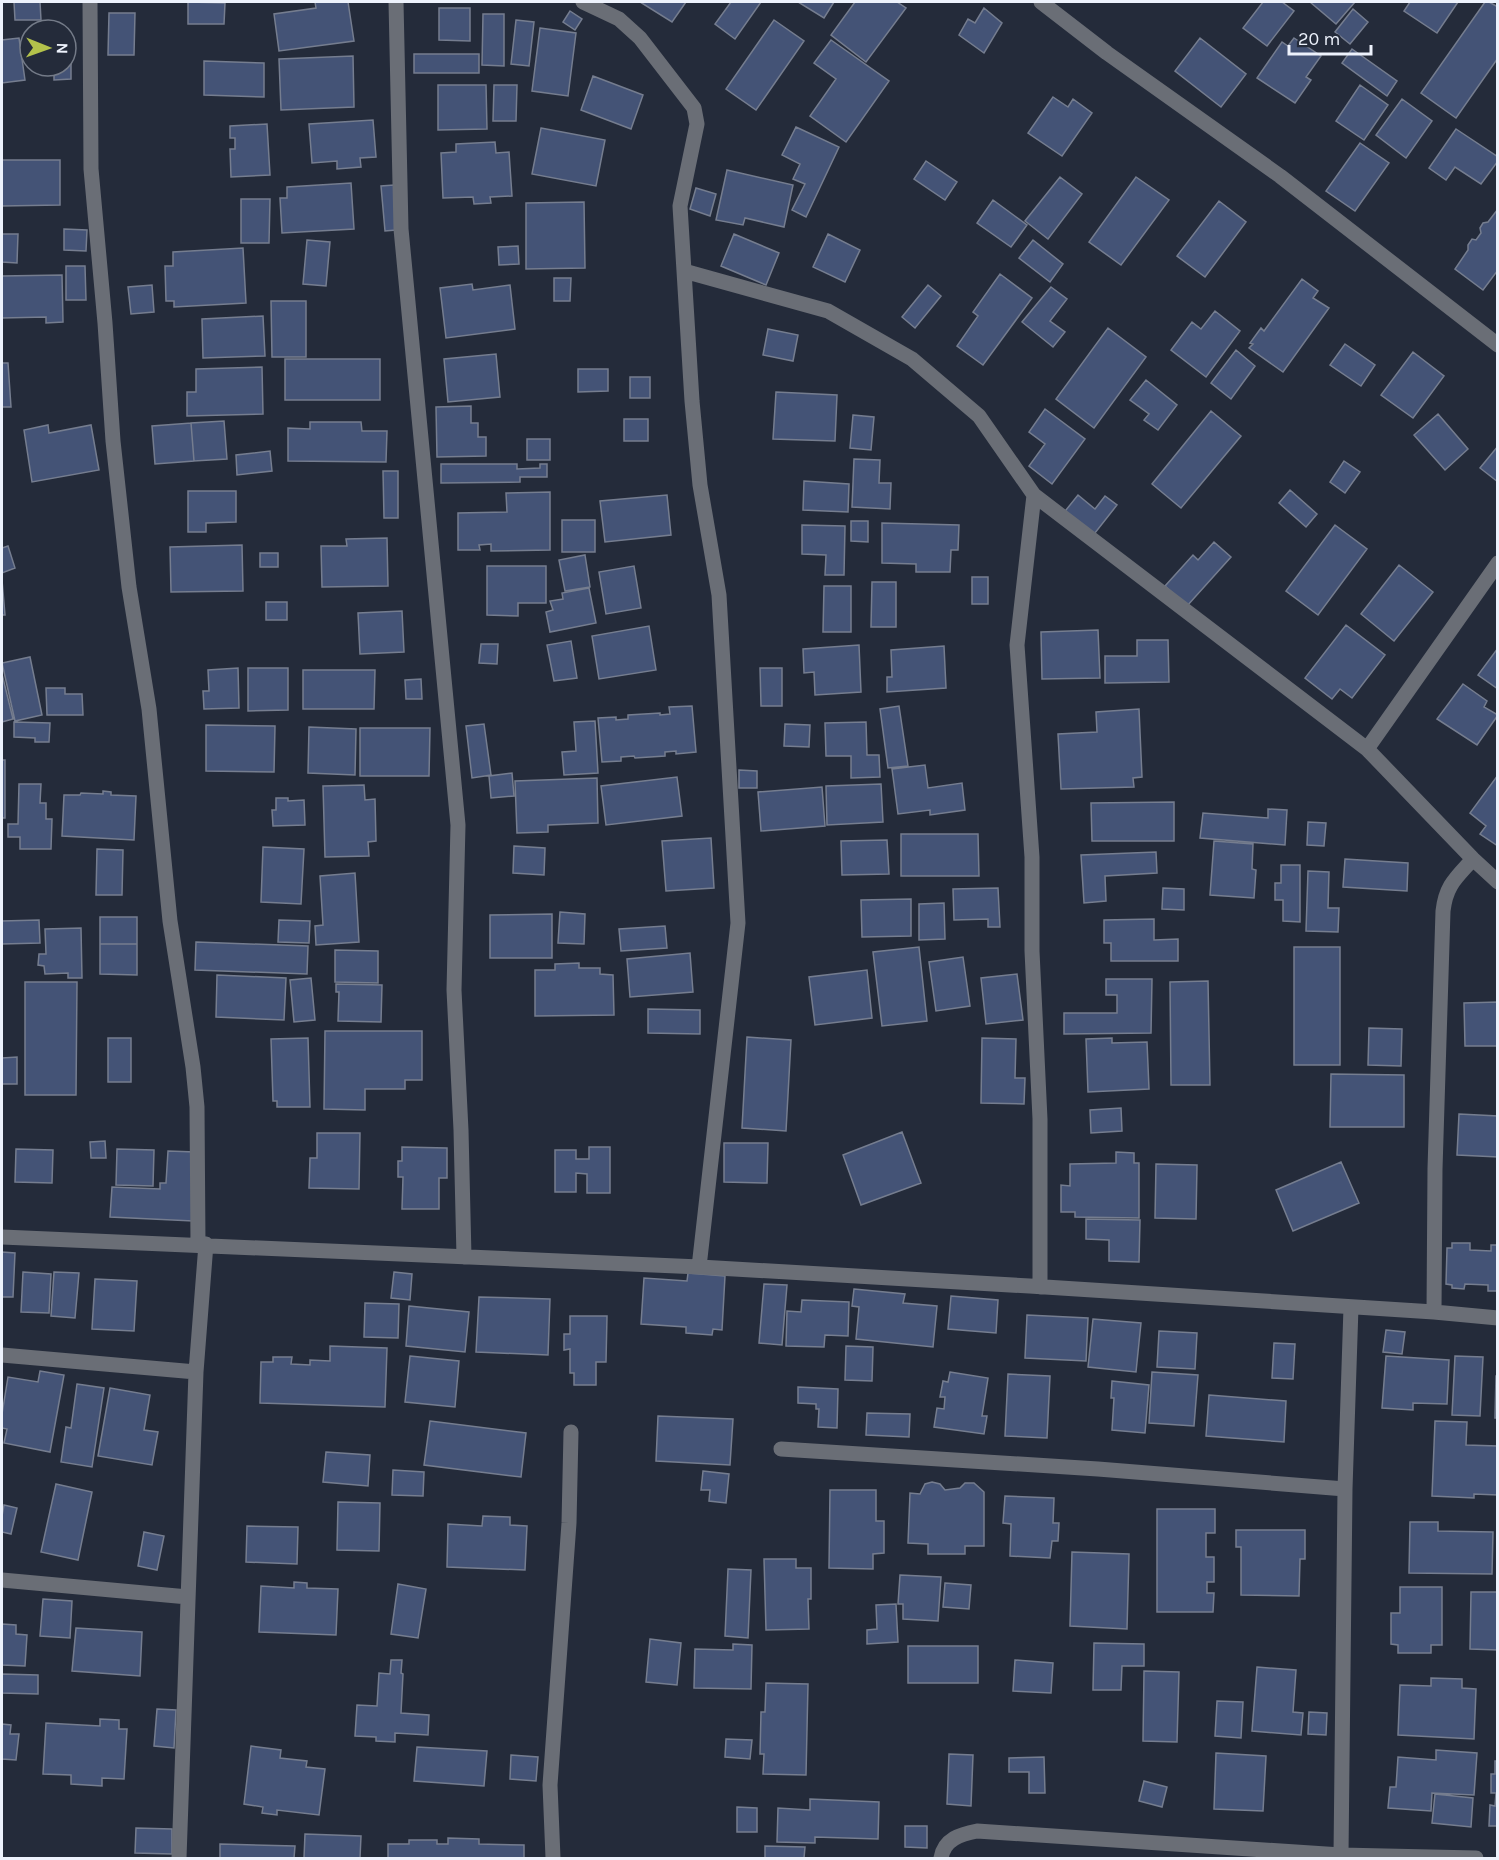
<svg xmlns="http://www.w3.org/2000/svg" width="1499" height="1860" viewBox="0 0 1499 1860" font-family="Karla,sans-serif">
  <style>
    .building { fill: #445376; stroke: #757d8f; stroke-width: 1.5 }
    .lines { fill: none; stroke-linecap: round; stroke-linejoin: round }
    .minor { stroke: #6a6e76; stroke-width: 15 }
  </style>
  <rect width="100%" height="100%" fill="#242b3a"/>
  <path class="building" d="M14,2H40L41,20H15Z
    M188,2L225,3L224,24H188Z
    M315,2H348L354,41L279,51L274,14L316,8Z
    M640,2H686L672,22Z
    M731,2H761L735,39L715,24Z
    M798,2H834L824,18Z
    M855,2H897L906,8L866,62L831,35Z
    M1263,2H1282L1294,11L1267,46L1243,28Z
    M1310,2H1355L1336,24Z
    M1410,2H1458L1437,33L1404,11Z
    M1485,2H1489L1498,7V58L1456,118L1421,93Z
    M439,8H470V41L439,40Z
    M984,8L1002,23L984,53L959,35L968,19L975,23Z
    M1353,9L1368,22L1350,44L1335,32Z
    M570,11L582,19L575,30L563,22Z
    M109,13H135L134,55H108Z
    M483,14H504V66L482,65Z
    M516,20L534,22L529,66L511,64Z
    M774,20L804,41L756,110L726,89Z
    M540,28L576,33L568,96L532,91Z
    M19,38L25,80L2,83V40Z
    M1200,38L1246,74L1221,107L1175,71Z
    M1294,38L1321,56L1306,77L1311,80L1295,103L1257,78L1282,42L1288,46Z
    M831,40L889,81L846,142L810,116L836,79L814,63Z
    M1352,49L1397,81L1387,96L1342,63Z
    M414,54H479V73H414Z
    M353,56L354,107L281,110L279,59Z
    M66,57H71V79L54,80V66H66Z
    M204,61L264,63V97L204,95Z
    M593,76L643,95L631,129L581,110Z
    M438,85H486L487,129L438,130Z
    M494,85H517L516,121H493Z
    M1360,85L1388,105L1364,140L1336,121Z
    M1053,97L1068,107L1073,99L1092,113L1062,156L1028,133Z
    M1402,99L1432,121L1406,158L1376,135Z
    M373,120L376,157L360,158L361,167L337,169V161L312,163L309,124Z
    M267,124L270,175L231,177L230,149H235V138H230V126Z
    M796,127L839,147L806,217L792,210L805,184L793,179L800,164L782,155Z
    M541,128L605,140L596,186L532,174Z
    M1456,129L1498,157V161L1481,184L1455,167L1446,180L1429,168Z
    M495,142L496,153L509,152L512,196L490,197L491,203L474,204L473,197L443,198L441,153L456,152V144Z
    M1360,143L1389,163L1355,211L1326,191Z
    M2,160H60V205L2,206Z
    M926,161L957,182L945,200L914,179Z
    M727,170L793,185L784,227L745,218L743,225L716,220Z
    M1060,177L1082,194L1048,239L1025,221Z
    M1136,177L1169,200L1121,265L1089,242Z
    M351,183L354,229L282,233L280,198H287V187Z
    M394,185L396,230L385,231L381,186Z
    M696,188L716,194L710,216L690,209Z
    M241,199H270L269,243H241Z
    M993,200L1027,225L1011,247L977,223Z
    M1219,201L1246,222L1205,277L1177,256Z
    M584,202L585,268L526,269V203Z
    M1498,209V270L1483,290L1455,269L1468,250V245L1472,239L1476,240L1481,233L1480,228L1483,223L1488,222Z
    M64,229L87,230L86,251L64,250Z
    M2,234H18L17,263L2,262Z
    M734,234L779,253L766,285L721,266Z
    M828,234L860,250L845,282L813,267Z
    M307,240L330,242L326,286L303,284Z
    M1033,240L1063,264L1050,282L1019,258Z
    M518,246L519,264L499,265L498,247Z
    M243,248L246,303L174,307V301H166L165,266H173V252Z
    M66,266H85L86,300H66Z
    M1000,274L1032,298L983,365L957,346L978,316L973,312Z
    M62,275L63,322L46,323V317L2,318V276Z
    M554,278H571L570,301H554Z
    M1302,279L1318,291L1313,298L1329,308L1283,372L1249,348L1253,344L1250,343L1261,328L1264,331Z
    M472,284L473,290L510,285L515,329L446,338L440,288Z
    M152,285L154,312L131,314L128,287Z
    M928,285L941,296L915,328L902,317Z
    M1051,287L1067,299L1050,321L1065,332L1053,347L1022,322Z
    M271,301H306V357H272Z
    M1215,311L1240,331L1206,377L1171,350L1192,322L1201,329Z
    M263,316L265,356L203,358L202,319Z
    M1108,328L1146,357L1094,428L1056,399Z
    M768,329L798,335L793,361L763,355Z
    M1345,344L1375,365L1361,386L1330,365Z
    M1236,350L1255,366L1231,399L1211,383Z
    M1413,352L1444,376L1413,418L1381,395Z
    M496,354L500,397L448,402L444,359Z
    M285,359H380V400H285Z
    M2,363H8L11,407H2Z
    M262,367L263,414L187,416V392H196V369Z
    M578,369H608V391L578,392Z
    M630,377H650V398H630Z
    M1146,380L1177,405L1158,430L1144,420L1149,414L1130,400Z
    M776,392L837,395L835,441L773,439Z
    M471,406V423H478V437H486V456L437,457L436,407Z
    M1045,409L1085,439L1052,484L1029,466L1045,444L1029,432Z
    M1211,411L1241,436L1181,508L1152,484Z
    M1438,414L1468,449L1445,470L1414,435Z
    M853,415L874,417L871,450L850,448Z
    M624,419H648V441H624Z
    M224,421L227,459L194,461L191,423Z
    M310,422H361L362,431H387L386,462L288,461V428L310,429Z
    M191,423L194,461L155,464L152,426Z
    M48,425L49,433L91,425L99,470L32,482L24,430Z
    M527,439H550V460H527Z
    M1498,446V482L1480,468Z
    M270,451L272,471L237,475L236,455Z
    M854,459L880,460L879,483H891L890,509L852,507Z
    M1344,461L1360,472L1345,493L1330,482Z
    M441,464H517V469L540,468V464H547V477H520V482L441,483Z
    M383,471H398V518H384Z
    M804,481L849,484L848,512L803,510Z
    M1290,490L1317,514L1306,527L1279,503Z
    M188,491H236V522L206,523V532H188Z
    M550,492V550L491,551V544L479,545L480,550H458V513L507,512L506,493Z
    M667,495L671,535L605,542L600,501Z
    M1078,495L1095,509L1105,496L1117,505L1091,538L1062,515Z
    M562,520H595V552H562Z
    M851,521H868V542L851,541Z
    M882,523L959,525L958,550H951L950,572H916V564L882,563Z
    M802,525L845,526L844,575H825L826,555L802,554Z
    M1335,525L1367,549L1318,615L1286,591Z
    M387,538L388,586L322,587L321,546H347L346,539Z
    M1214,542L1231,557L1187,606L1165,586L1193,555L1198,560Z
    M242,545L243,591L171,592L170,547Z
    M8,546L15,568L2,573V548Z
    M260,553H278V567H260Z
    M585,555L590,587L565,591L559,560Z
    M1399,565L1433,592L1394,641L1361,614Z
    M487,566H546V603H518V616L487,615Z
    M634,566L641,608L606,614L599,572Z
    M972,577H988V604H972Z
    M2,580L5,615H2Z
    M872,582H896V627H871Z
    M824,586H851V632H823Z
    M589,588L596,623L550,632L546,612L553,610L550,601L563,599L562,593Z
    M266,602H287V620H266Z
    M402,611L404,652L360,654L358,613Z
    M1346,625L1385,655L1352,698L1340,689L1332,699L1305,678Z
    M649,626L656,670L599,679L592,636Z
    M1098,630L1100,678L1042,679L1041,632Z
    M1137,640H1168L1169,682L1105,683V656H1137Z
    M571,641L577,678L554,681L547,645Z
    M481,644H498L497,664L479,663Z
    M859,645L861,692L815,695L814,672L804,673L803,649Z
    M944,646L946,688L887,692V677H892L891,650Z
    M1498,648V689L1478,675Z
    M30,657L42,715L15,721L2,663Z
    M238,668L239,708L204,709L203,691H209L208,670Z
    M248,668H288V710L248,711Z
    M760,668H782V706H761Z
    M303,670H375L374,709H303Z
    M2,674L13,719L2,722Z
    M421,679L422,699H406L405,680Z
    M1463,684L1487,701L1484,707L1498,715L1477,745L1437,719Z
    M46,688H65V694H82L83,715H47Z
    M692,706L696,752L676,754V751L665,752V756L635,758L634,756L621,757V761L602,762L598,718L616,717V720L628,719V715L660,713V715L670,714L669,707Z
    M899,706L908,766L888,768L880,709Z
    M1139,709L1142,777L1133,778L1134,787L1061,789L1058,734L1097,732L1096,712Z
    M595,721L598,773L564,775L562,752L576,751L574,722Z
    M14,722L50,723L49,742H35V738L14,737Z
    M866,722L867,755H879L880,777L851,778V756H826L825,723Z
    M484,724L491,775L472,778L466,726Z
    M785,724L810,725L809,747L784,746Z
    M206,725L275,726L274,772L206,771Z
    M309,727L356,729L355,775L308,773Z
    M360,728H430L429,776H360Z
    M2,760H5V818H2Z
    M925,765L928,788L962,783L965,810L930,815V810L898,814L892,769Z
    M739,770L757,771V788H739Z
    M512,773L514,796L491,798L489,776Z
    M1498,775V846L1480,834L1486,826L1470,813Z
    M677,777L682,816L606,825L601,786Z
    M597,778L598,823L548,825V832L517,833L515,781Z
    M19,784H41L40,803H46V819H52L51,849H20V837H8V824H18Z
    M881,784L883,822L827,825L826,786Z
    M364,785L365,800L375,799L376,841L368,842L369,856L325,857L323,786Z
    M822,787L825,826L761,831L758,792Z
    M103,791L111,792V795L136,796L134,840L62,836L64,795H80L81,793L103,794Z
    M276,798H288V801L304,800L305,825L273,826L272,810H276Z
    M1174,802V841H1092L1091,803Z
    M1268,809L1287,810L1285,845L1200,838L1203,813L1268,818Z
    M1308,822L1326,823L1324,846L1307,845Z
    M901,834H978L979,876H901Z
    M711,838L714,888L666,891L662,841Z
    M887,840L889,874L842,875L841,841Z
    M1214,841L1253,844L1252,869L1256,870L1254,898L1210,895Z
    M514,846L545,848L544,875L513,873Z
    M263,847L304,849L301,904L261,902Z
    M97,849L123,850L122,895H96Z
    M1156,852L1157,873L1105,876L1106,901L1084,903L1081,855Z
    M1345,859L1408,863L1407,891L1343,887Z
    M1281,865H1300V922L1283,921V900H1275V883H1281Z
    M1308,871L1329,872L1328,908H1339L1338,932L1306,931Z
    M355,873L359,942L316,945L315,926L323,925L320,876Z
    M998,888L1000,927H988V919L954,920L953,889Z
    M1163,888L1184,889V910L1162,909Z
    M911,899V936L862,937L861,900Z
    M944,903L945,939L919,940V904Z
    M560,912L585,914L584,944L558,943Z
    M552,914V958H490V915Z
    M100,917H137V944H100Z
    M1154,919V940L1178,939V961H1111V943H1104V920Z
    M39,920L40,943L2,944V921Z
    M279,920L310,921L309,943L278,942Z
    M665,926L667,948L621,951L619,929Z
    M81,928L82,978H68V973L45,974L44,966L38,965L39,954H46L45,929Z
    M196,942L308,946L307,974L195,970Z
    M100,944H137V975L100,974Z
    M919,947L927,1021L882,1026L873,952Z
    M1294,947H1340V1065H1294Z
    M335,950L378,951V983L335,982Z
    M690,953L693,992L630,997L627,959Z
    M963,957L970,1006L936,1011L929,962Z
    M579,963V968H600V974L613,975L614,1015L535,1016V970H555V964Z
    M867,970L872,1018L815,1025L809,977Z
    M1017,974L1023,1020L986,1024L981,978Z
    M217,975L286,978L284,1020L216,1017Z
    M311,978L315,1020L294,1022L290,980Z
    M1106,979H1152L1151,1033L1064,1034V1013H1117V995H1106Z
    M1208,981L1210,1085H1171L1170,982Z
    M25,982H77L76,1095H25Z
    M336,984L382,985L381,1022L338,1021L339,992H336Z
    M1498,1002V1046H1465L1464,1003Z
    M648,1009L700,1010V1034L648,1033Z
    M1369,1028L1402,1029L1401,1066L1368,1065Z
    M325,1031H422V1080H405V1089H365V1110L324,1109Z
    M2,1037V1058L17,1057V1084H2Z
    M747,1037L791,1040L786,1131L742,1128Z
    M108,1038H131V1082H108Z
    M308,1038L310,1107H277V1101H273L271,1039Z
    M982,1038L1016,1039L1015,1078H1025L1024,1104L981,1103Z
    M1112,1038V1043L1147,1042L1149,1089L1088,1092L1086,1039Z
    M1331,1074L1404,1075V1127H1330Z
    M1121,1108L1122,1131L1091,1133L1090,1110Z
    M1459,1114L1498,1116V1157L1457,1155Z
    M902,1132L921,1183L861,1205L843,1155Z
    M317,1133H360L359,1189L309,1188L310,1158H317Z
    M105,1141L106,1158H91L90,1142Z
    M724,1143H768L767,1183L724,1182Z
    M402,1147L447,1148V1178H439V1209H402L403,1177H398V1161H402Z
    M589,1147H610V1193H587V1174L576,1173V1192H555V1150H576V1159H589Z
    M16,1149L53,1150L52,1183L15,1182Z
    M117,1149L154,1150L153,1186L116,1185Z
    M168,1151L195,1152L193,1221L110,1217L112,1187L160,1189V1183H166Z
    M1116,1152L1134,1153V1163H1139V1218L1075,1217V1212H1061V1185L1070,1186V1164L1116,1163Z
    M1341,1162L1359,1203L1293,1231L1276,1190Z
    M1156,1164L1197,1165L1196,1219L1155,1218Z
    M1086,1219L1140,1220L1139,1262L1109,1261V1240L1086,1239Z
    M1452,1243H1470V1250L1491,1251V1245H1498V1291H1488V1285L1465,1284L1464,1289L1452,1288V1285L1446,1284L1447,1248H1452Z
    M2,1252L15,1253L13,1297H2Z
    M23,1272L51,1274L49,1313L21,1312Z
    M54,1272L79,1273L75,1318L51,1316Z
    M394,1272L412,1274L410,1300L391,1298Z
    M688,1273L725,1276L722,1330L713,1329L712,1335L686,1333V1327L641,1324L644,1278L687,1281Z
    M95,1279L137,1281L134,1331L92,1329Z
    M764,1284L787,1285L782,1345L759,1343Z
    M854,1289L905,1294L903,1303L937,1306L933,1347L856,1339L859,1307L852,1306Z
    M951,1296L998,1300L996,1333L948,1329Z
    M479,1297L550,1299L548,1355L476,1352Z
    M802,1300L849,1302L848,1336L825,1335L824,1347L786,1346L787,1311L801,1312Z
    M365,1303L399,1304L398,1338L364,1337Z
    M409,1306L469,1312L465,1352L406,1346Z
    M1027,1315L1088,1318L1086,1361L1025,1358Z
    M570,1316H607L606,1362H596V1385H574V1373H570V1349L564,1350V1334H570Z
    M1093,1319L1141,1323L1136,1372L1088,1367Z
    M1386,1330L1405,1332L1402,1354L1383,1352Z
    M1159,1331L1197,1333L1195,1369L1157,1367Z
    M1274,1343L1295,1344L1293,1379L1272,1378Z
    M330,1346L387,1348L385,1407L260,1403L261,1362H273V1357H292L291,1364L310,1365V1360L330,1361Z
    M846,1346L873,1347L872,1381L845,1380Z
    M410,1356L459,1361L455,1407L405,1402Z
    M1386,1356L1449,1360L1447,1404L1413,1403V1410L1382,1408Z
    M1455,1356L1483,1357L1480,1416L1452,1415Z
    M40,1371L64,1375L50,1452L4,1443L7,1429L2,1428V1414L8,1377L38,1382Z
    M950,1372L988,1378L982,1416H987L984,1434L934,1427L937,1408L944,1409L945,1397H940L943,1381L948,1382Z
    M1152,1372L1198,1375L1194,1426L1149,1423Z
    M1008,1374L1050,1376L1047,1438L1005,1436Z
    M1496,1376H1498V1418H1495Z
    M1112,1381L1149,1385L1145,1433L1112,1430L1114,1398H1111Z
    M77,1384L104,1388L92,1467L61,1462L66,1427L71,1428Z
    M798,1387L838,1389L837,1428L818,1427L819,1409H816V1404L798,1403Z
    M110,1388L150,1395L144,1430L158,1432L152,1465L98,1456Z
    M1209,1395L1286,1401L1284,1442L1206,1436Z
    M867,1413L910,1414L909,1437L866,1435Z
    M658,1416L733,1419L730,1465L656,1461Z
    M430,1421L526,1433L521,1477L424,1465Z
    M1435,1421L1467,1422L1466,1445L1498,1446V1495L1474,1494V1498L1432,1496Z
    M326,1452L370,1455L368,1486L323,1482Z
    M393,1470L424,1472L423,1496L392,1495Z
    M703,1471L729,1474L726,1503L709,1501L710,1490H701Z
    M932,1482L940,1484L945,1490L960,1488L965,1483H974L984,1492V1546H965V1554H928V1544L908,1543L910,1493L920,1494L925,1484Z
    M56,1484L92,1492L78,1560L41,1552Z
    M830,1490H876V1521H884V1553L873,1554V1569L829,1568Z
    M1005,1496L1054,1498L1053,1523H1059L1058,1541H1052L1050,1558L1010,1556L1011,1524L1003,1523Z
    M338,1502L380,1503L379,1551L337,1550Z
    M4,1505L17,1508L11,1534L2,1532V1516Z
    M1157,1509H1215V1533H1206V1557H1214V1582H1207V1593H1214L1213,1612H1157Z
    M483,1516L510,1517V1525L527,1526L525,1570L447,1567L448,1524L482,1526Z
    M1410,1522H1438V1531L1493,1532L1492,1574L1409,1573Z
    M247,1526L298,1527L297,1564L246,1562Z
    M1236,1530H1305V1559H1300L1299,1596L1241,1595V1547H1236Z
    M144,1532L164,1536L157,1570L138,1566Z
    M1072,1552L1129,1554L1127,1629L1070,1626Z
    M764,1559H796V1568H811V1599H808L809,1629L766,1630Z
    M728,1569L751,1570L748,1638L725,1636Z
    M900,1575L941,1577L938,1621L903,1619V1604H898Z
    M294,1582L307,1583V1588L338,1589L336,1635L259,1632L261,1586L294,1588Z
    M945,1583L971,1585L969,1609L943,1607Z
    M398,1584L426,1589L418,1638L391,1634Z
    M1400,1587H1442V1645H1431V1653H1398V1645L1391,1644V1613H1400Z
    M1471,1592H1498V1650L1470,1649Z
    M43,1599L72,1601L70,1638L40,1636Z
    M896,1604L898,1642L867,1644V1630L877,1629L876,1605Z
    M2,1624L16,1625V1634L27,1635L25,1666L2,1665Z
    M76,1628L142,1632L140,1676L72,1671Z
    M650,1639L681,1643L677,1685L646,1682Z
    M1094,1643L1144,1644V1666H1122L1121,1690H1093Z
    M733,1644L752,1645L751,1689L694,1688L695,1649L733,1650Z
    M908,1646H978V1683H908Z
    M391,1660H402L401,1673L403,1674L401,1713L429,1715L428,1735L395,1733V1742L376,1741V1737L355,1736L357,1705L377,1706L379,1673L390,1674Z
    M1015,1660L1053,1663L1051,1693L1013,1691Z
    M1257,1667L1296,1670L1293,1712L1303,1713L1301,1735L1252,1731Z
    M1144,1671L1179,1672L1177,1742L1143,1741Z
    M2,1674L38,1675V1694L2,1693Z
    M1431,1678L1462,1679V1688L1476,1689L1474,1739L1398,1735L1400,1685L1431,1686Z
    M766,1683L808,1684L806,1775L763,1774L764,1754H760L761,1712H765Z
    M1217,1701L1243,1702L1241,1738L1215,1736Z
    M157,1709L176,1710L174,1748L154,1746Z
    M1309,1712L1327,1713L1326,1735L1308,1734Z
    M100,1719L119,1720V1729H127L124,1779L102,1778V1786L71,1784V1775L43,1774L46,1723L100,1726Z
    M2,1724L11,1725L10,1734H19L16,1760L2,1759Z
    M726,1739L752,1740L750,1759L725,1757Z
    M251,1746L281,1750L280,1758L307,1761L306,1767L325,1769L319,1815L277,1810V1815L262,1813L263,1807L244,1804Z
    M417,1747L487,1751L484,1786L414,1781Z
    M1436,1750L1477,1753L1474,1795L1432,1793L1431,1811L1388,1808L1390,1787H1396L1398,1757L1436,1760Z
    M1216,1753L1266,1756L1263,1811L1214,1809Z
    M949,1754L973,1755L971,1806L947,1804Z
    M511,1755L538,1757L536,1781L510,1779Z
    M1044,1757L1045,1793H1029V1772H1009V1758Z
    M1495,1761H1498V1826H1489L1490,1805L1495,1806L1496,1793H1491V1774H1495Z
    M1144,1781L1167,1787L1162,1807L1139,1801Z
    M1435,1794L1473,1798L1471,1827L1432,1823Z
    M810,1799L879,1802L878,1839L815,1837V1843L777,1842L778,1808L810,1810Z
    M737,1807L757,1808V1832H737Z
    M905,1826H927V1848L905,1847Z
    M136,1828L172,1829V1854L135,1853Z
    M305,1834L361,1836L360,1858H304Z
    M448,1838L479,1839V1844L524,1845V1858H388V1844H409V1840H437V1844H448Z
    M220,1844L295,1846L294,1858H220Z
    M765,1846L805,1847L804,1858H765Z"/>
  <g class="lines">
    <path class="minor" d="M90,2L91,169L105,323L113,441L129,587L149,709L170,921L193,1067L197,1107L198,1244
      M396,2L401,229L458,825L454,990L461,1130L464,1257
      M583,2L619,19L640,38L694,108L697,124L680,206L692,401L700,485L719,595L738,923L699,1267
      M1041,2L1107,53L1280,176L1498,345
      M684,271L828,311L912,359L979,416L1034,495L1367,749L1473,859L1498,882
      M1034,495L1017,645L1032,857V951L1040,1119V1287
      M1367,749L1498,563
      M2,1237C234,1246 467,1255 700,1267C945,1280 1189,1296 1434,1312L1498,1318
      M1434,1312L1435,1169L1443,911C1446,885 1456,878 1473,859
      M2,1355L196,1372
      M781,1449L1098,1469L1345,1489
      M2,1580L188,1597
      M1341,1855L1345,1489L1351,1307
      M179,1858L196,1372L206,1244
      M553,1858L550,1785L569,1523L571,1432
      M941,1858C944,1839 961,1834 977,1831L1341,1855L1476,1858"/>
  </g>
  <rect width="1499" height="1860" fill="none" stroke="#edf2fc" stroke-width="6"/>
  <g transform="translate(48 48) rotate(91)"><circle r="28" fill="#242b3a" stroke="#747b88" stroke-width="1.5"/>
  <path d="M0-4.5L10 22L0 15L-10 22Z" fill="#b3c24b"/>
  <text y="-9" font-size="16" font-weight="bold" text-anchor="middle" fill="#edf2fc">N</text>
  </g>
  <path d="M1289 45v9h82v-9" fill="none" stroke="#edf2fc" stroke-width="3"/>
  <text x="1298" y="45" font-size="18" fill="#edf2fc" stroke="#242b3a" stroke-width="4.5" paint-order="stroke">20 m</text>
</svg>
